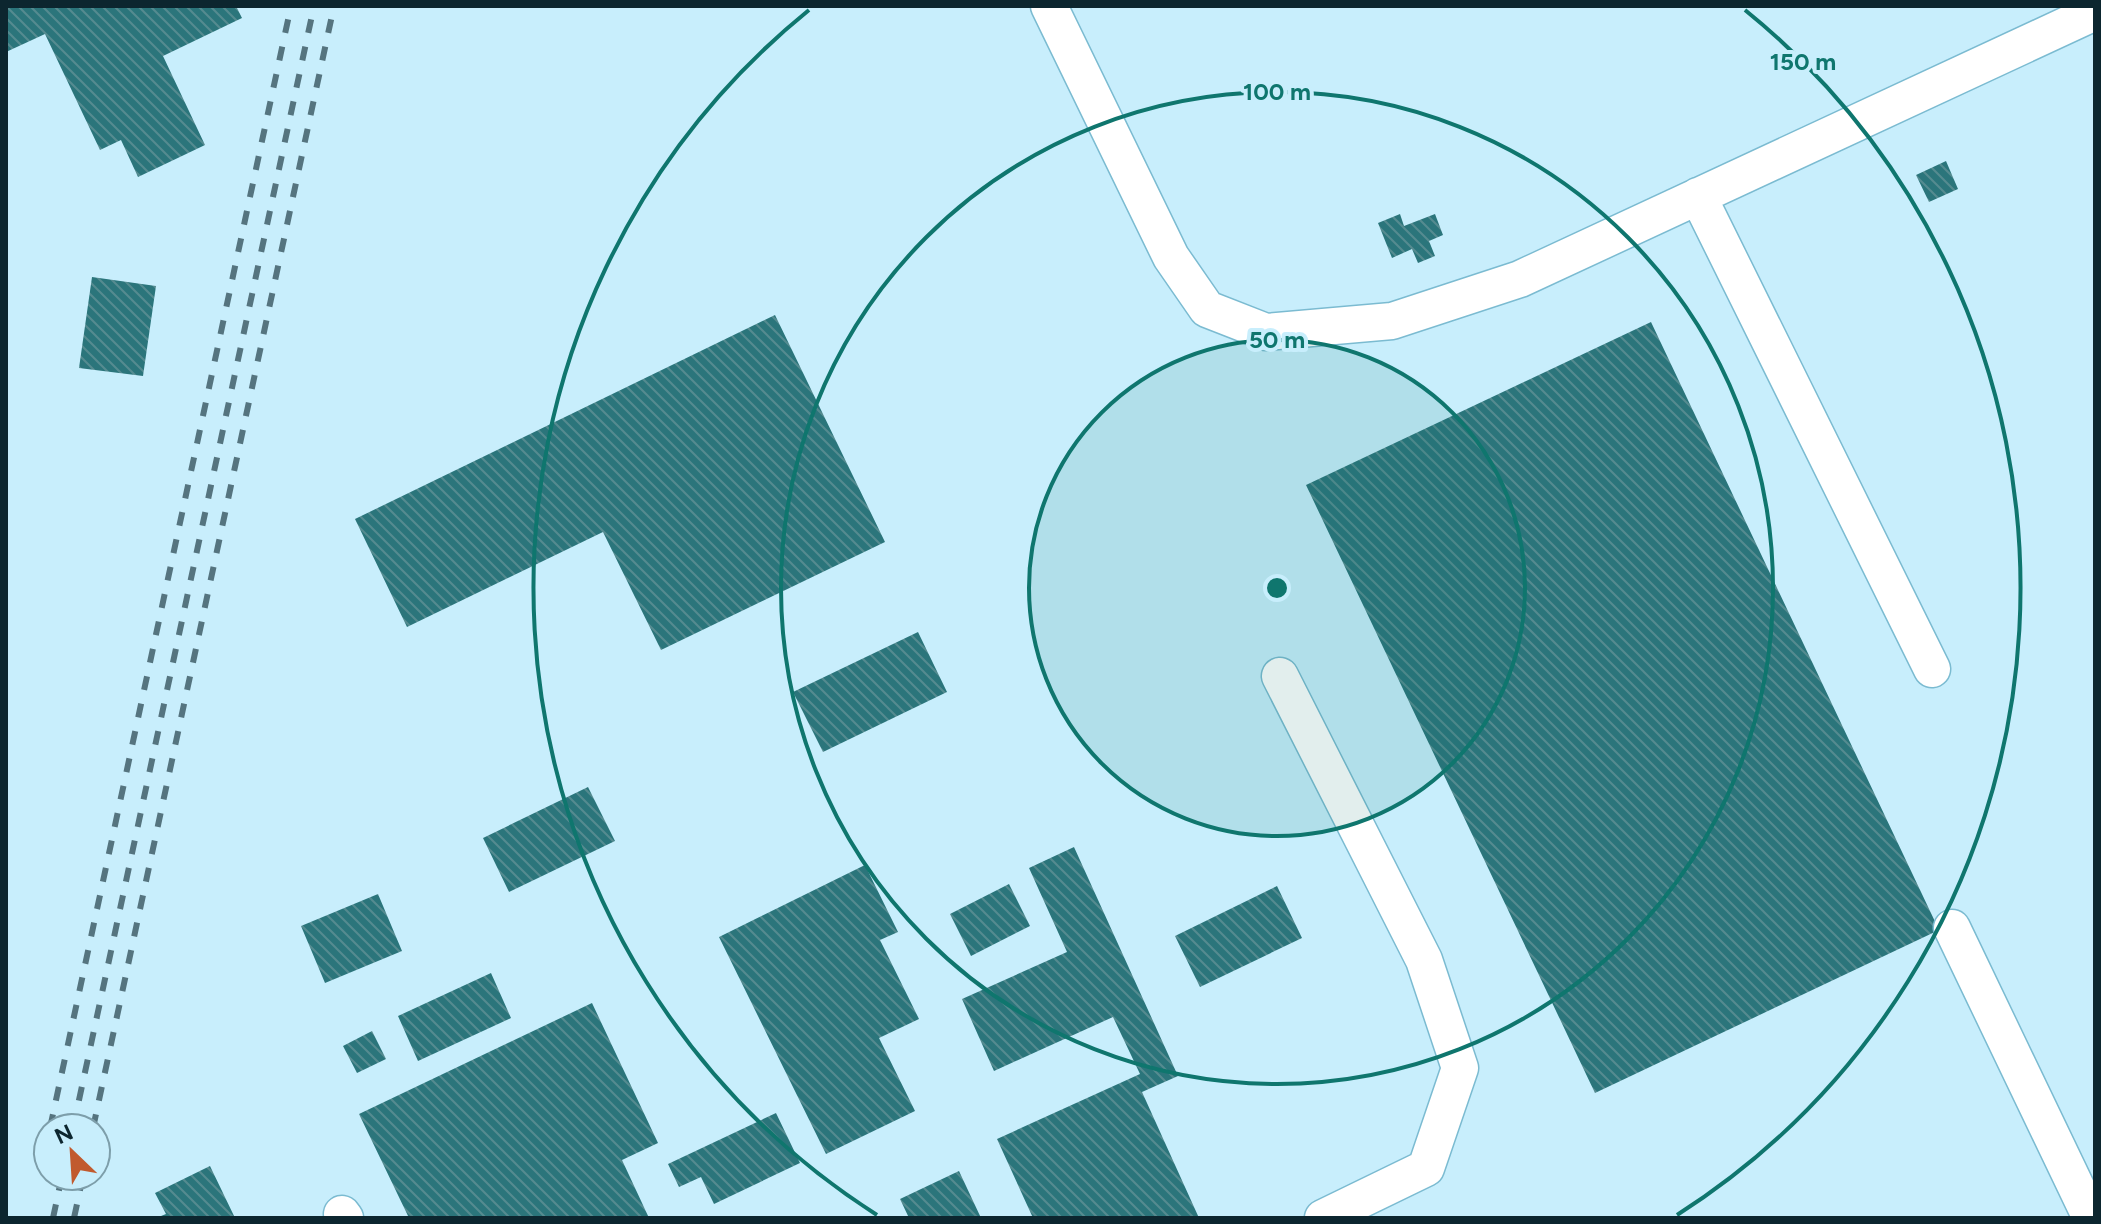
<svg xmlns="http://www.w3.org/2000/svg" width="2101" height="1224" viewBox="0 0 2101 1224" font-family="Figtree,sans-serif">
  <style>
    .building { fill: url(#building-back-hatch) }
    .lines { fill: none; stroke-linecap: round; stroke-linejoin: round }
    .minor-casing { stroke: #7bbbd1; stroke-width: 39 }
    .minor { stroke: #fff; stroke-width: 36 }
    .rail { stroke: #55747f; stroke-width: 6; stroke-dasharray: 14 14; stroke-linecap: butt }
    .ring { fill: none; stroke: #0f766e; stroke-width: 4 }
    .centre { fill: #0f766e; stroke: #c8eefc; stroke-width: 4 }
    .ring-label { font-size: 24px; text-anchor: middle; font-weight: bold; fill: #0f766e; stroke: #c8eefc; stroke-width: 8; stroke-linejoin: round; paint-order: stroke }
  </style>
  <defs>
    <pattern id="building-back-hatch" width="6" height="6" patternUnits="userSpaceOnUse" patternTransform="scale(2)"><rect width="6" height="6" fill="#2b757b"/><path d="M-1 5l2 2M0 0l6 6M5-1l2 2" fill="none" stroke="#558b90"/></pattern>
  </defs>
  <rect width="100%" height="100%" fill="#c8eefc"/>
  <path class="building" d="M6 6H236L242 18 163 56 205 145 138 177 121 140 100 150 45 34 6 52Z
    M1946 161 1958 189 1929 202 1916 175Z
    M1400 214 1404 226 1435 214 1443 235 1429 241 1435 256 1418 263 1412 249 1392 258 1378 223Z
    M92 277 156 286 143 376 79 368Z
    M775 315 885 542 661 650 603 532 407 627 355 519Z
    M1651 322 1939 930 1595 1093 1306 485Z
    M918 632 947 692 823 752 793 692Z
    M588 787 615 841 509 892 483 838Z
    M1074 847 1178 1076 1142 1092 1199 1218H1033L997 1139 1140 1074 1113 1017 994 1071 962 999 1067 952 1029 868Z
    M865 865 898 932 880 940 919 1019 879 1038 915 1111 826 1154 719 937Z
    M1009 884 1030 926 971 956 950 914Z
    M1277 886 1302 938 1200 987 1175 936Z
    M378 894 402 951 325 983 301 926Z
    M491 973 511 1018 418 1061 398 1016Z
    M592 1003 658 1143 622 1160 649 1218H409L359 1114Z
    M372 1031 386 1059 357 1073 343 1046Z
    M776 1113 800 1163 714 1204 701 1177 679 1187 668 1164Z
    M210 1166 235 1218H156L166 1214 155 1193Z
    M959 1171 981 1218H909L900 1199Z"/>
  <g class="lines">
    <g class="minor-casing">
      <path id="minor" d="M1049 6 1171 257 1207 309 1266 332 1392 321 1520 279 2095 12
        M1698 196 1932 669
        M1280 676 1424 960 1460 1068 1426 1168 1323 1218
        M1952 928 2091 1218
        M342 1214 345 1218"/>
    </g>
    <use href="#minor" class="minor"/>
    <path class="rail" d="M50 1128 291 6
      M73 1128 314 6
      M93 1128 334 6
      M43 1157 48 1136
      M53 1218 62 1176
      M74 1218 83 1176"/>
  </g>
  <circle cx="1277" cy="588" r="248" fill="#0f766e" fill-opacity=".12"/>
  <g class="ring">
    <circle cx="1277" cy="588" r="248"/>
    <circle cx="1277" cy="588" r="496"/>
    <path d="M877 1215A744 744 0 0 1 809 10M1745 10A744 744 0 0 1 1677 1215"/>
  </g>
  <circle cx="1277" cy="588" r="12" class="centre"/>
  <g class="ring-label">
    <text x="1803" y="70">150 m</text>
    <text x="1277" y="100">100 m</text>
    <text x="1277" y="348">50 m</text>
  </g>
  <rect width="2101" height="1224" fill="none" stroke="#0c262f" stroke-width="16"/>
  <g transform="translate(72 1152) rotate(335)"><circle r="38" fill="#c8eefc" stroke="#7d9eaa" stroke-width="2"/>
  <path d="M0-6L14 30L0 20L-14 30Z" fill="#c15a2e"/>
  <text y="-12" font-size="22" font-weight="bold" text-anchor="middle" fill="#0c262f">N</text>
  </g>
</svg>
